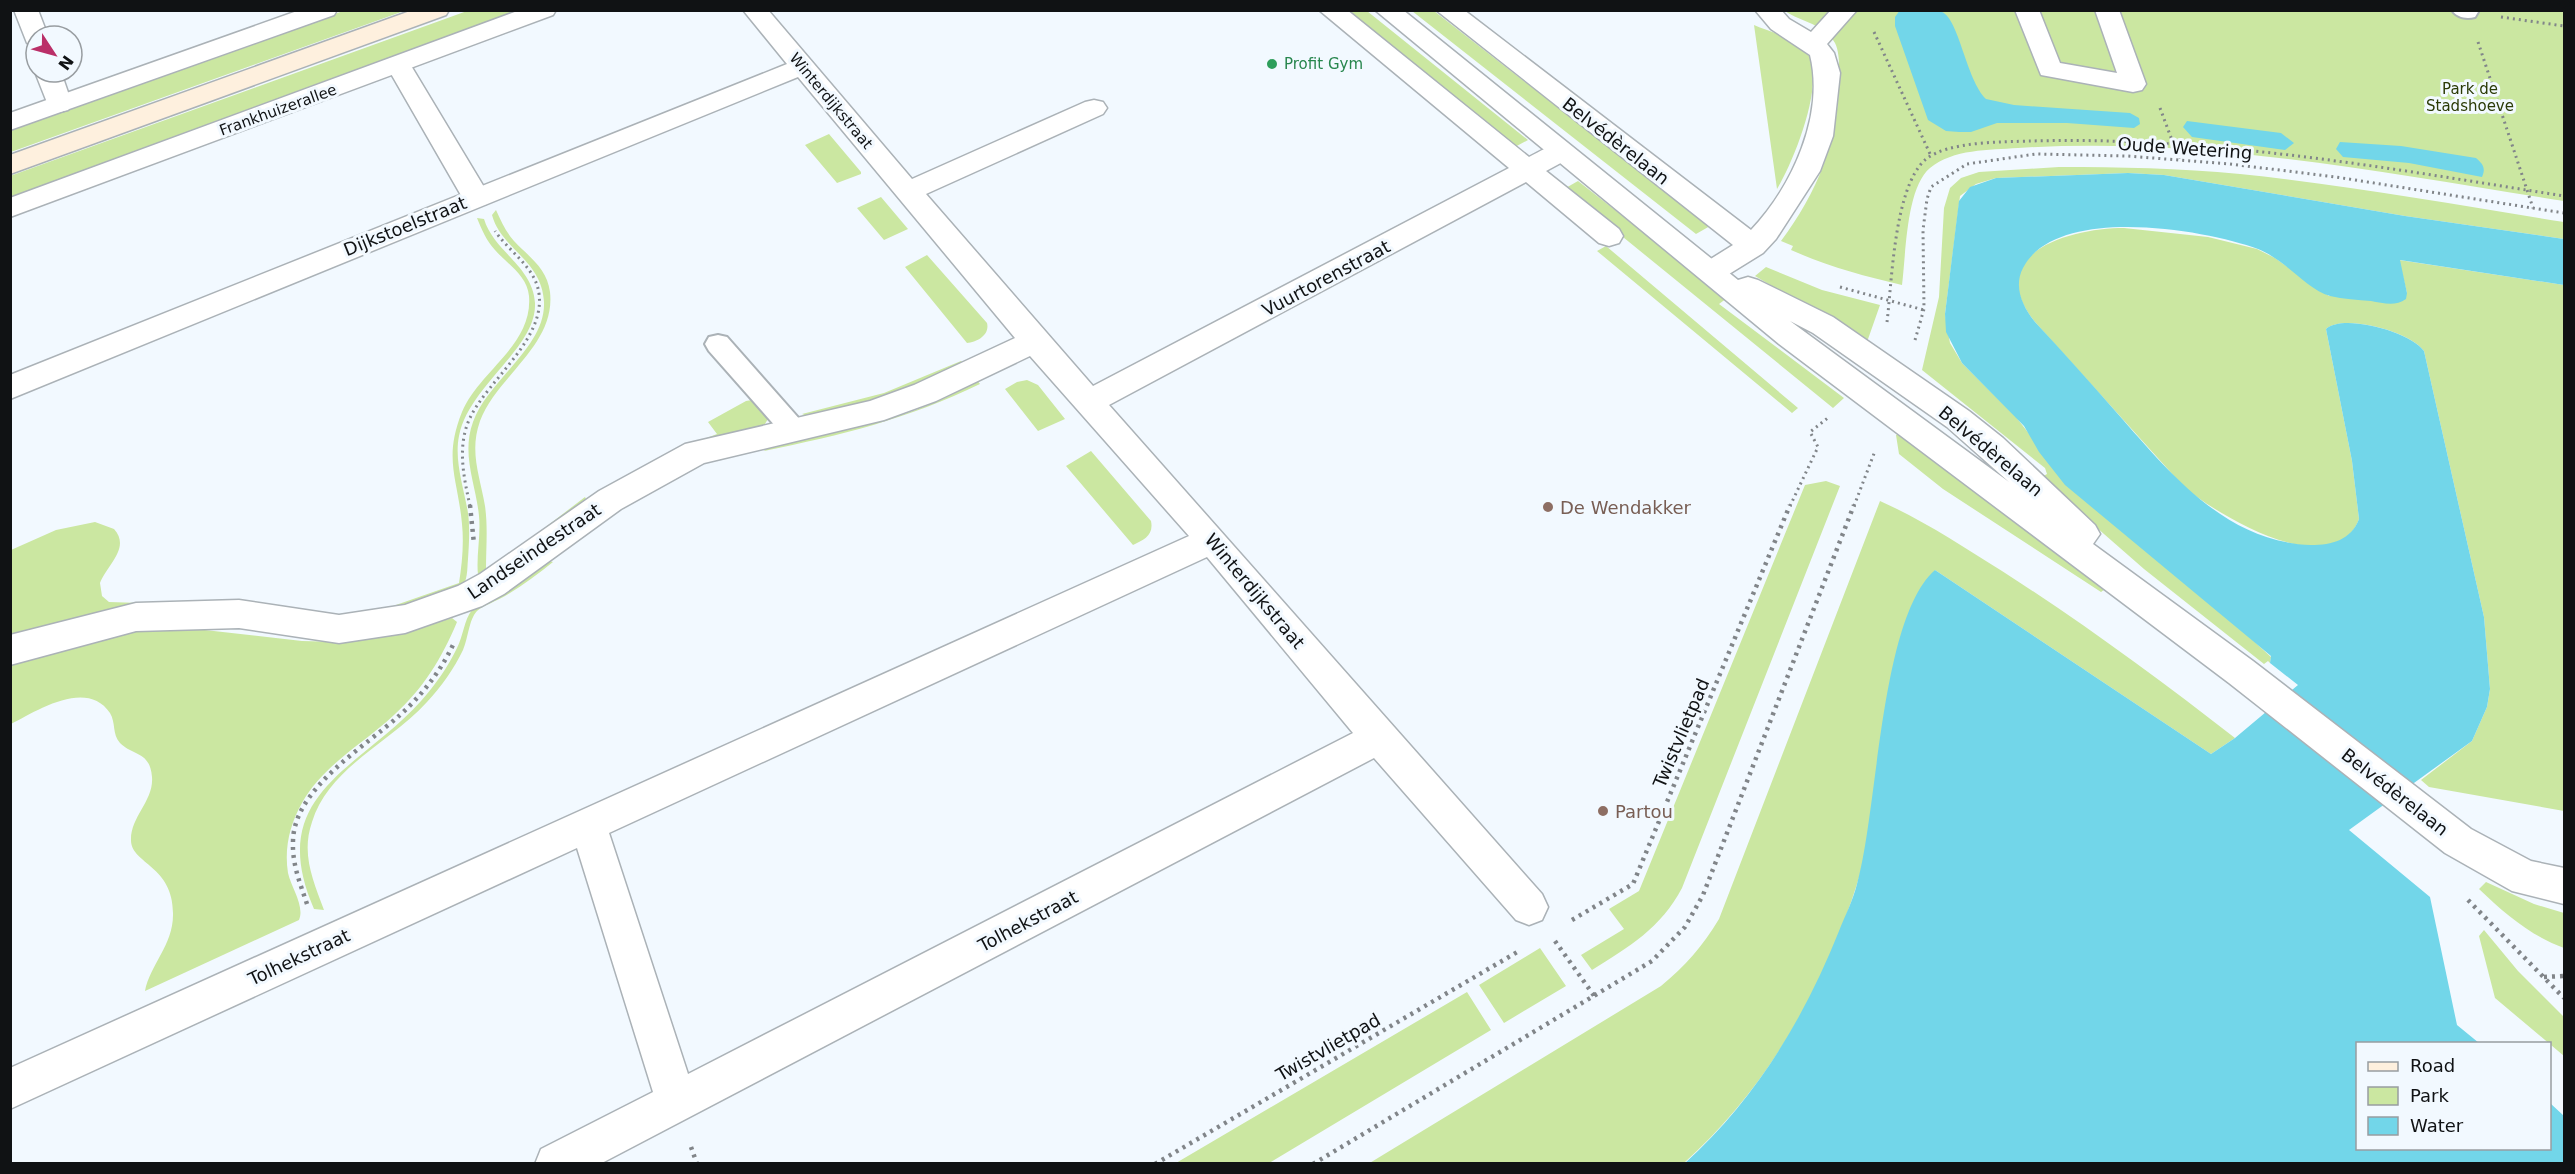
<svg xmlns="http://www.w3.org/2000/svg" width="2575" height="1174" viewBox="0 0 2575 1174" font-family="'DejaVu Sans',sans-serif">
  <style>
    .green { fill: #cbe7a1 }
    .water { fill: #72d6e9 }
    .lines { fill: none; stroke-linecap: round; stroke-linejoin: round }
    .service-casing { stroke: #abb2b7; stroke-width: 4 }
    .pedestrian-casing { stroke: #abb2b7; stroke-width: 3 }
    .minor-casing { stroke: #abb2b7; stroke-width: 3 }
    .tertiary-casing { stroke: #abb2b7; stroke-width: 3 }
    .secondary-casing { stroke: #abb2b7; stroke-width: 3 }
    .path-far1 { stroke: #818589; stroke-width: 3; stroke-dasharray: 2 4; stroke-linecap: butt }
    .path { stroke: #818589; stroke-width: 4.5; stroke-dasharray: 3 5; stroke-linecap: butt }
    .service { fill: #fff; fill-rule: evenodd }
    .pedestrian { fill: #fff; fill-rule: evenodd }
    .minor { fill: #fff; fill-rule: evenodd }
    .tertiary { fill: #fff; fill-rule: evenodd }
    .secondary { fill: #fef0de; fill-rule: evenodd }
    .leisure-dot { fill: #2e9e5b; stroke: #f2f9ff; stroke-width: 2 }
    .education-dot { fill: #8d6e63; stroke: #f2f9ff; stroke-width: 2 }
    .labels { text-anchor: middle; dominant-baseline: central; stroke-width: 6; stroke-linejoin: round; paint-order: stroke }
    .far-leisure-label { font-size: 15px; fill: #27864d; stroke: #f2f9ff; text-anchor: start }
    .far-park-label { font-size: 15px; fill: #2b3b07; stroke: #f2f9ff }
    .far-street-label { font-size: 15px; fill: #101214; stroke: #f2f9ff }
    .street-label { font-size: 18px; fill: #101214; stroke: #f2f9ff }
    .education-label { font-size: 18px; fill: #785e54; stroke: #f2f9ff; text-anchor: start }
  </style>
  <rect width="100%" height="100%" fill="#f2f9ff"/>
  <path class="green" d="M343 11H404L11 152V128Z
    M467 11H528L11 202 10 176Z
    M1344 11H1367L1528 140 1513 148Z
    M1412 11H1434L1710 226 1696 234Z
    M1785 11H2564V201C2384 173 2201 136 2018 148 1989 150 1953 149 1930 168 1906 188 1906 254 1902 285 1863 276 1827 266 1791 250L1793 246 1781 241C1817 193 1839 140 1839 79 1839 68 1840 53 1835 43 1825 24 1801 22 1785 11Z
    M1754 25C1770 32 1796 38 1807 53 1827 80 1793 163 1777 189Z
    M829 134 861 172V174L837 183 805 145Z
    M2059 167C2119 167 2180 168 2240 174 2349 185 2457 205 2564 222V239L2405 216 2164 175 2128 173 1996 178 1976 184 1960 196 1945 314 1950 343 1962 363 2016 417 2030 435 2271 657 2270 663 2268 661 2264 664 2144 569 2040 478 2047 474 2045 468 1922 370 1939 297 1944 208 1950 188 1961 178 1979 172Z
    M1578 181 1727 298 1719 304 1844 398 1833 408 1564 189Z
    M881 197 908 229 884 240 857 208Z
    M496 210C501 221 506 232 514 241 529 257 547 268 550 292 556 345 497 376 480 421 469 452 480 476 485 506 488 527 486 548 486 570L513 552 585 497 587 501 515 558 478 575C476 556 481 535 479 516 476 484 461 455 473 422 488 380 546 347 544 302 542 260 501 249 492 215Z
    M477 218 484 219C494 252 533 266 535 303 537 348 469 385 459 436 454 461 464 488 468 513 470 528 469 544 468 559 467 570 468 580 461 589L393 609V606L459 583C462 564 464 544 462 524 458 479 443 459 462 412 479 371 533 345 529 296 527 275 507 264 495 250 486 240 482 230 477 218Z
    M2124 228 2208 237 2257 249 2275 258 2329 296 2407 293 2399 260 2564 285V811L2429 787 2421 780 2472 741 2487 707 2490 689 2484 617 2424 351C2411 332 2344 313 2326 329L2352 461 2359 519C2334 586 2216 514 2184 487L2035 322C1980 253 2071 228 2124 228Z
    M1606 246 1798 408 1792 413 1597 251Z
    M927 255 987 323C990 335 977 342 967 343L905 267Z
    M1766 267 1822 290 1880 305 1867 342 1755 276Z
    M961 361 965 365 885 399 809 417 802 414 884 393Z
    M977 380 980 384C908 419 842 435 764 451L768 447C838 431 916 420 977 380Z
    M1027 380 1038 385 1065 419 1038 431 1005 389 1017 382Z
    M752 400 768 419 763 427 665 454 717 434 708 422 746 401Z
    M1901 432 2108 587 2101 592 1943 489 1899 454 1896 435Z
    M1091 451 1151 521C1154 535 1144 540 1133 545L1066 466Z
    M1826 481 1840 486 1682 888C1661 928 1629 947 1592 970L1581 955 1624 929 1609 909 1639 891 1805 485Z
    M1880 501C1923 520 1962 546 2002 571 2083 623 2159 679 2235 738L2211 754 1935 570C1919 634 1904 697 1888 760 1878 801 1870 844 1857 884 1824 988 1766 1090 1684 1163L1368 1164 1661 986C1685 966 1703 946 1719 919Z
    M95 522 114 529C131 548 107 565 100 583L102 596 109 602 141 603 11 638V550L56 530Z
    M549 561 553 562C538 574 522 586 505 596 497 601 484 605 477 611 469 619 468 639 463 650 454 669 441 687 427 702 390 743 329 767 312 822 301 854 313 880 324 910L314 909C264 794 359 770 421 701 435 685 448 667 457 648 463 637 464 620 472 610 480 599 534 570 549 561Z
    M452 618 457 622C442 658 423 689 394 715 363 744 323 765 302 803 290 824 284 848 288 873 291 887 305 906 299 920L145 991C150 965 173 945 173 915 174 866 132 864 131 841 130 817 154 801 152 777 150 751 133 756 120 743 112 734 116 723 110 713 87 678 36 711 11 724V662L130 632 196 629 302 641 339 642 403 633Z
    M2486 882 2534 904 2564 913V948C2531 936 2505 914 2479 889Z
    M2484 930 2518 971 2564 1017V1056L2495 998 2479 936Z
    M1540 948 1566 986 1504 1023 1479 985Z
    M1467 992 1491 1030 1269 1163H1176Z"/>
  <path class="water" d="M1900 10C1912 10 1931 7 1942 12 1959 19 1966 79 1986 99L2014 105 2130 113 2139 118 2140 124 2134 128 2067 123H1997L1971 132H1959L1946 131 1928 120 1895 26V17Z
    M2187 121 2281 133 2294 143 2285 150 2192 137 2183 127Z
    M2340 142 2401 146 2476 158C2483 164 2486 168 2482 177L2409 163 2343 157 2336 149Z
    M2128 173 2164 175 2405 216 2564 239V285L2400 260 2407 293 2406 299C2395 307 2383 303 2371 301 2358 300 2343 299 2330 296 2306 289 2286 260 2258 249 2204 229 2056 204 2023 268 2013 287 2023 307 2035 322 2063 352 2090 382 2117 413 2169 472 2225 542 2311 545 2332 545 2351 540 2359 519L2352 461 2326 329C2343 313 2411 332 2424 351L2484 617 2490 689 2487 707 2472 741 2349 830 2430 897 2457 1025 2479 1043 2358 1044V1148H2550V1103L2564 1116V1163L1684 1164C1755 1100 1804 1019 1839 931 1845 916 1853 900 1857 884 1878 810 1880 618 1935 570L2211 754 2235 738 2298 685 2270 663 2271 656 2065 485 2039 452 2024 426 1962 363 1946 332 1945 314 1959 201 1970 187 1996 178Z"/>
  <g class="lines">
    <g class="service-casing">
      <path id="service" d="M2452 10H2477L2478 12 2475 17C2467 19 2457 18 2452 10Z
        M718 335 727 337 802 422 806 429 802 436 793 439 784 436 709 351 705 344 709 337Z"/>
    </g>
    <g class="pedestrian-casing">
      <path id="pedestrian" d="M14 10H38L48 36H36V46L27 43Z
        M398 57 407 59 490 197 486 204 476 206 466 204 462 197 386 65 389 59Z
        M35 72H61L72 104 68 110 59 112 50 110Z"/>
    </g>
    <g class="minor-casing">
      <path id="minor" d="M300 10H337L334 15 10 130V113Z
        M520 10H556L553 15 10 217V198Z
        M743 10H768L912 179 1085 102 1094 100 1103 102 1107 108 1103 114 926 194 1093 386 1509 168 1319 10H1347L1529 157C1543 150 1555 141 1570 146L1574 152 1570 158 1546 171 1619 229 1623 236 1619 243 1609 246 1599 243 1526 182 1109 405 1542 894 1548 907 1542 920 1529 925 1516 920 1374 758 600 1164H535L541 1149 653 1092 577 848 10 1109V1068L1189 536 1030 356 936 401 884 420 704 463 621 509 504 594 482 606 405 633 339 643 239 628 136 631 10 665V635L136 603 239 600 339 615 405 605 458 586 480 574 599 491 685 444 870 401 914 385 1015 338 798 77 10 399V375L787 64ZM1207 557 1353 733 688 1074 609 833Z
        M1436 10H1464L1751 230C1792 187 1825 115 1810 55L1771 29 1755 10H1781L1789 19 1811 32 1831 10H1857L1827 44 1834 53 1840 73 1833 136 1820 171 1776 239 1763 253 1721 279 1711 282 1701 279 1697 272 1701 265 1733 245Z
        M2015 10H2039L2060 63 2117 73 2095 10H2119L2146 84 2142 90 2133 92 2041 75Z"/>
    </g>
    <g class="tertiary-casing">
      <path id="tertiary" d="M1375 10H1403L1738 280 1748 277 1758 280 1833 317 1969 411 2003 438 2095 525 2100 534 2093 544 2253 661 2471 829 2531 861 2564 868V904L2512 891 2445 853 2229 683 1779 344ZM1790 321 1813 333 1947 427 2009 482Z"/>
    </g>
    <g class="secondary-casing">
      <path id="secondary" d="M413 10H449L446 15 10 174V155Z"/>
    </g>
    <path class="path-far1" d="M2501 17 2564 26
      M1874 32 1931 156
      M2478 42 2533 208
      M2160 108 2179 159
      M1840 287 1924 310
      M1887 322C1892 282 1894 188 1925 160 1947 141 2003 142 2031 141 2211 136 2387 168 2564 196
      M1915 340 1924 309 1923 230 1927 199 1931 187 1967 164 2036 154 2127 156 2230 164 2336 177 2564 213
      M470 506C464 478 457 448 469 420 487 379 553 335 537 285 530 264 507 249 495 231
      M1790 506 1818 447 1810 432 1829 417
      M1854 506 1875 451"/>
    <path class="path" d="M470 505 474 544
      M2468 900 2564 998
      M307 904C300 883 292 864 293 841 294 788 365 747 400 715 422 695 440 672 453 645
      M1572 920 1633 884 1790 505
      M1555 941 1595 997
      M2544 977 2564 976
      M691 1147 697 1164
      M1155 1164 1519 951
      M1313 1164 1652 961 1685 927 1703 895 1854 505"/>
    <use href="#service" class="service"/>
    <use href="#pedestrian" class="pedestrian"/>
    <use href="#minor" class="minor"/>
    <use href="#tertiary" class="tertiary"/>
    <use href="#secondary" class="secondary"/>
  </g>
  <circle class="leisure-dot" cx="1272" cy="64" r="6"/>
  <g class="education-dot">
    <circle cx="1548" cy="507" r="6"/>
    <circle cx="1603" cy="811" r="6"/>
  </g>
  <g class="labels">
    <g class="far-leisure-label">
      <text x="1284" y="64">Profit Gym</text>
    </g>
    <g class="far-park-label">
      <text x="2470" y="89">Park de<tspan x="2470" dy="17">Stadshoeve</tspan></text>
    </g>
    <g class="far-street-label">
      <text transform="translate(831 101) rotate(50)">Winterdijkstraat</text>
      <text transform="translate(278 110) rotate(-20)">Frankhuizerallee</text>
    </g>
    <g class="street-label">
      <text transform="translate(1616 141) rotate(38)">Belvédèrelaan</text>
      <text transform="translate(2185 148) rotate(4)">Oude Wetering</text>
      <text transform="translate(405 226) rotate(-22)">Dijkstoelstraat</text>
      <text transform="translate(1326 278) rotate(-28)">Vuurtorenstraat</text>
      <text transform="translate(1991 451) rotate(40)">Belvédèrelaan</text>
      <text transform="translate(534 551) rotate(-34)">Landseindestraat</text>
      <text transform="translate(1255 591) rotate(50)">Winterdijkstraat</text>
      <text transform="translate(1681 733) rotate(-67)">Twistvlietpad</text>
      <text transform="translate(2395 792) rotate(38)">Belvédèrelaan</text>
      <text transform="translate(1028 921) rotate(-28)">Tolhekstraat</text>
      <text transform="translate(299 957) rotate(-25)">Tolhekstraat</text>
      <text transform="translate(1328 1047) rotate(-30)">Twistvlietpad</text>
    </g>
    <g class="education-label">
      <text x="1560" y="507">De Wendakker</text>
      <text x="1615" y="811">Partou</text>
    </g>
  </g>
  <rect width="2575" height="1174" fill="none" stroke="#101214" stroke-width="24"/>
  <rect x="2356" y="1042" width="195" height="108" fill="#f2f9ff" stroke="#989da1" stroke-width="1.5"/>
  <rect x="2368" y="1062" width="30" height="9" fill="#fef0de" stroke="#989da1" stroke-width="1.5"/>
  <text x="2410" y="1072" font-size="18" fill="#101214">Road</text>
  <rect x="2368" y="1087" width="30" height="18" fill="#cbe7a1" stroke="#989da1" stroke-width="1.5"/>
  <text x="2410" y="1102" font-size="18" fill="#101214">Park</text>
  <rect x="2368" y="1117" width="30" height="18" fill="#72d6e9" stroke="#989da1" stroke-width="1.5"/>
  <text x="2410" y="1132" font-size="18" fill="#101214">Water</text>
  <g transform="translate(54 54) rotate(126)"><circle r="28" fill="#f2f9ff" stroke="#989da1" stroke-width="1.5"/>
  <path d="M0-4.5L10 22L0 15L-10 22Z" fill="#ba2f68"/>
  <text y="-9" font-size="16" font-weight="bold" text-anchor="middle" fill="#101214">N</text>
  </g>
</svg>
